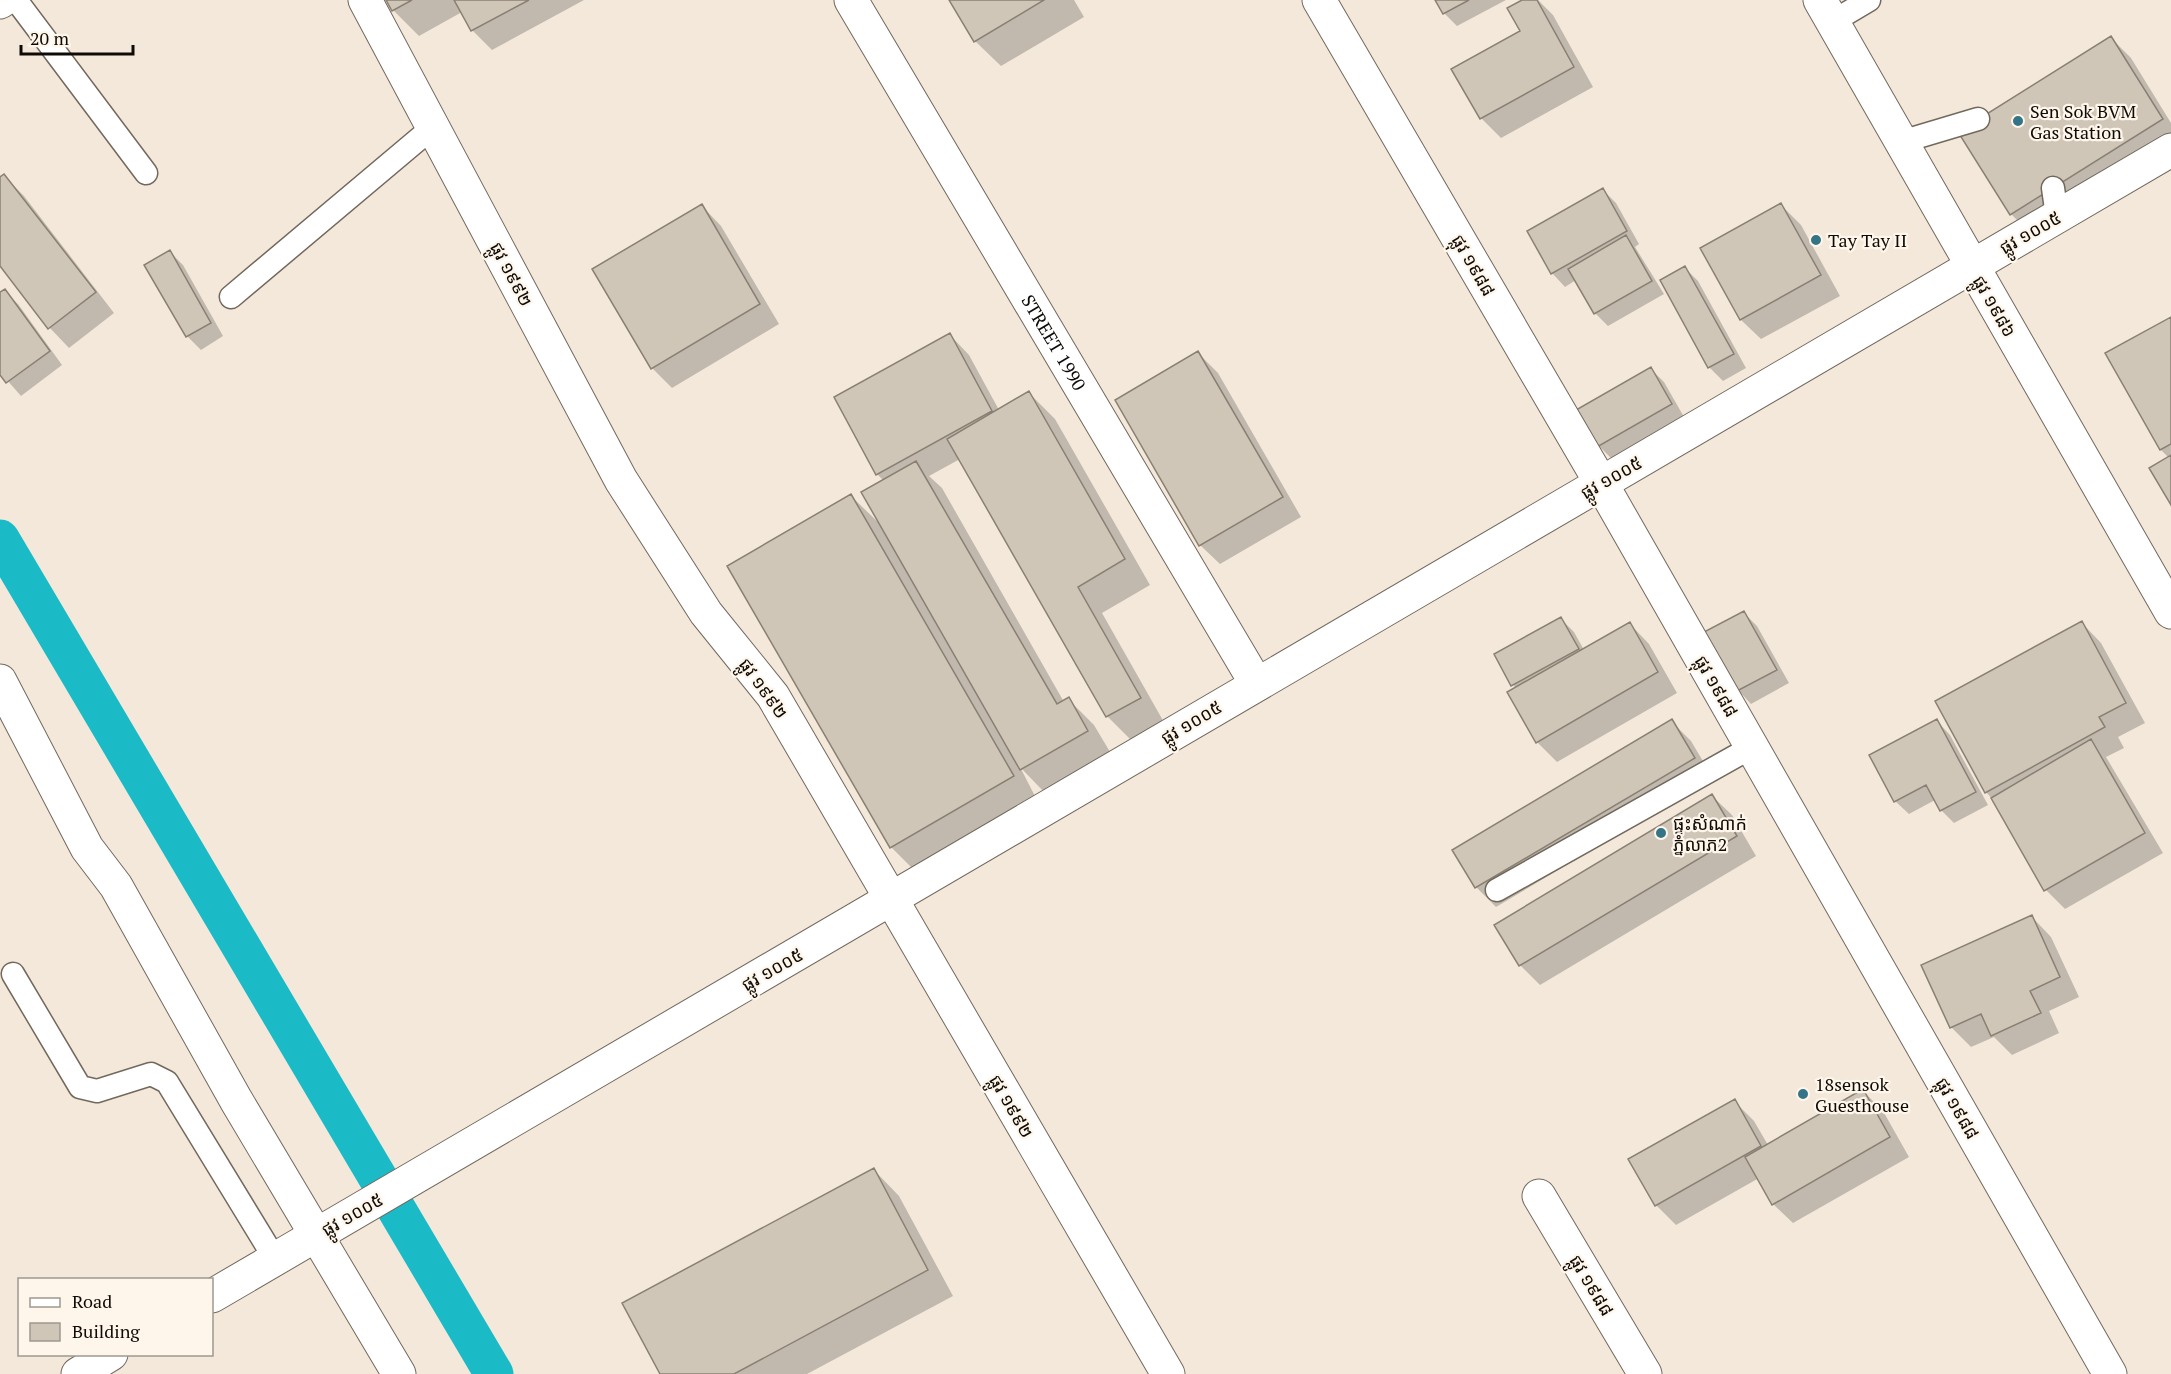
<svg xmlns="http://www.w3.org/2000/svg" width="2171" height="1374" viewBox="0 0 2171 1374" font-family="'PT Serif','Noto Sans Khmer',serif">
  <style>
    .shadow { fill: #0003 }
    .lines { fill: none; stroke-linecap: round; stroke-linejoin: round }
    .canal { stroke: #1abbc7; stroke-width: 39 }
    .building { fill: #d0c6b8; stroke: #898073; stroke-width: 1.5 }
    .lane-casing { stroke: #72695d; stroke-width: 25 }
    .street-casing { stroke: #72695d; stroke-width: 35 }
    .secondary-casing { stroke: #72695d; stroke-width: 35 }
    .lane { stroke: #fff; stroke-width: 22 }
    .street { stroke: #fff; stroke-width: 33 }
    .secondary { stroke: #fff; stroke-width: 33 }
    .poi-dot { fill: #337587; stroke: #fff6eb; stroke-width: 2 }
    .labels { text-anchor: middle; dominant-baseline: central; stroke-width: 4.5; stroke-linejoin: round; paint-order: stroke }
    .poi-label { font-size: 18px; fill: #0e0b07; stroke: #fff6eb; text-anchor: start }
    .street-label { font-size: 18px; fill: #0e0b07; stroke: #fff6eb }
  </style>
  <rect width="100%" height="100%" fill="#f3e8da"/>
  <path class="shadow" d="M388 0H584L492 50 472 30 462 12 419 36 393 10Z
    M951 0H1074L1084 17 1001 66 975 41Z
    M1437 0H1506L1457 26 1444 13Z
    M1525 0H1538L1553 15 1593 87 1501 138 1481 118 1522 32Z
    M2111 38 2131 58 2171 123V146L2031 234 2011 214Z
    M4 176 24 196 114 313 69 348 50 328 0 264V179Z
    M1603 190 1616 203 1639 244 1635 247 1664 294 1608 326 1595 313 1576 280 1565 287 1552 273Z
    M1781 205 1801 225 1840 296 1761 339 1741 320 1702 249Z
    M702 206 721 226 779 324 672 388 652 368Z
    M170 252 183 265 223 336 201 350 187 336 146 266Z
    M1685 268 1698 281 1746 368 1723 381 1710 368 1662 280Z
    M4 291 18 304 62 365 21 396 0 372V294Z
    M2171 319V502L2169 458 2161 450 2107 354Z
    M950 335 969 355 999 410 1029 393 1055 419 1150 585 1102 613 1165 724 1133 742 1107 716 960 459 929 476 942 488 1064 702 1068 699 1094 725 1113 757 1047 795 1020 767 1038 802 916 872 891 847 851 496 880 524 884 481 877 474Z
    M1198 353 1218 373 1301 517 1220 564 1200 545Z
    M1651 369 1664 382 1684 417 1612 459 1599 446Z
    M1744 613 1757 626 1789 683 1751 704 1738 690Z
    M1560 618 1574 632 1584 650 1630 624 1649 644 1677 693 1557 762 1537 742 1516 689 1496 655Z
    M2082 623 2101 643 2145 723 2118 737 2124 748 2106 757 2163 853 2065 909 2046 890 1993 800 1986 792Z
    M1671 721 1691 741 1713 778 1496 907 1476 887Z
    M1937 721 1950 735 1988 805 1954 823 1941 810 1935 800 1909 814 1895 801Z
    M1712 796 1732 815 1756 856 1540 985 1520 965Z
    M2032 917 2051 937 2079 997 2049 1011 2059 1033 2012 1055 1994 1037 1971 1047 1951 1027Z
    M1863 1091 1883 1111 1909 1157 1793 1223 1773 1204 1759 1178 1676 1225 1656 1205 1734 1101 1754 1121 1768 1145Z
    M874 1170 899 1196 953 1296 807 1374H662Z"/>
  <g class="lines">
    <path class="canal" d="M0 539 494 1374"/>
  </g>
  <path class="building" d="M386 0H412L392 11Z
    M454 0H529L471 31Z
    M949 0H1044L974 42Z
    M1435 0H1469L1443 14Z
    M1522 0H1537L1574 67 1480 119 1451 69 1520 31 1507 8Z
    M2111 36 2163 119 2010 215 1958 132Z
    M4 174 96 292 48 329 0 266V177Z
    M1603 188 1627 231 1551 274 1527 231Z
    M1781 203 1821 275 1740 320 1700 248Z
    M702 204 760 304 651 369 592 269Z
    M1626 235 1652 281 1594 314 1568 269Z
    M170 250 211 323 186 337 144 265Z
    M1685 266 1734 354 1708 368 1660 280Z
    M5 289 50 351 6 383 0 375V292Z
    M2171 317V444L2160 450 2105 353Z
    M950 333 992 411 876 475 834 397Z
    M1198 351 1283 497 1199 546 1115 400Z
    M1651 367 1672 404 1597 447 1576 410Z
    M1029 391 1125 559 1078 587 1141 698 1106 717 947 439Z
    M2171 455V505L2149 468Z
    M916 461 1057 704 1069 697 1088 731 1020 770 861 492Z
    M851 494 1014 776 890 848 727 566Z
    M1744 611 1777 670 1737 691 1704 632Z
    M1561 617 1579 649 1511 686 1494 654Z
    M2082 621 2126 703 2099 717 2105 727 1985 793 1935 701Z
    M1630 622 1658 672 1536 743 1507 692Z
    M1672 719 1695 758 1475 888 1452 850Z
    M1937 719 1976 792 1940 811 1926 785 1894 802 1869 755Z
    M2091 739 2145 833 2044 891 1991 798Z
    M1712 794 1737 836 1519 966 1494 925Z
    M2032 915 2060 977 2030 991 2041 1013 1991 1036 1981 1014 1950 1028 1921 965Z
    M1863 1089 1890 1137 1772 1205 1745 1157Z
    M1735 1099 1761 1146 1655 1206 1628 1159Z
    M874 1168 928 1270 734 1374H660L622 1303Z"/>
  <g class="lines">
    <g class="lane-casing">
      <path id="lane" d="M16 0 146 173
        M1832 22 1869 0
        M1901 142 1978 119
        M2053 188 2057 216
        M231 297 433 127
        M1497 890 1752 747
        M13 974 80 1087 97 1091 151 1074 167 1082 275 1259"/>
    </g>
    <g class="street-casing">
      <g id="street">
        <path d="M365 0 621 480 706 613 773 696 1168 1374"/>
        <path id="s1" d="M851 0 1256 683"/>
        <path d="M1319 0 1601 483 2110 1374"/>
        <path d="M0 2 3 0"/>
        <path d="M0 681 87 848 116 886 236 1100 399 1374"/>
        <path d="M1539 1196 1645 1374"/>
        <path d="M212 1296 2171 150"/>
        <path d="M78 1374 111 1354"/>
      </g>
    </g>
    <g class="secondary-casing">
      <path id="secondary" d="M1820 0 2171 612"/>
    </g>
    <use href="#lane" class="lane"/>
    <use href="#street" class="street"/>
    <use href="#secondary" class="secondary"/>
  </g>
  <g class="poi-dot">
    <circle cx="2018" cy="121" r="6"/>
    <circle cx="1816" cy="240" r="6"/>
    <circle cx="1661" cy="833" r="6"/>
    <circle cx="1803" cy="1094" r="6"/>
  </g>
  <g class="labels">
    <g class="poi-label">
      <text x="2030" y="111">Sen Sok BVM<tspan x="2030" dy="21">Gas Station</tspan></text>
      <text x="1828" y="240">Tay Tay II</text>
      <text x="1673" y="823">ផ្ទះសំណាក់<tspan x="1673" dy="21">ភ្នំលាភ2</tspan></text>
      <text x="1815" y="1084">18sensok<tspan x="1815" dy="21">Guesthouse</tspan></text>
    </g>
    <g class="street-label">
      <text transform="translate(2030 232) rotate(-30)">ផ្លូវ ១០០៥</text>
      <text transform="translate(1474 265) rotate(60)">ផ្លុវ ១៩៨៨</text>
      <text transform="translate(512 274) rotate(62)">ផ្លូវ ១៩៩២</text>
      <text transform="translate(1995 306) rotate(60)">ផ្លូវ ១៩៨៦</text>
      <text stroke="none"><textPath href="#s1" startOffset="398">STREET 1990</textPath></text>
      <text transform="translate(1611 477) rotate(-30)">ផ្លូវ ១០០៥</text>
      <text transform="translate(1717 686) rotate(60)">ផ្លុវ ១៩៨៨</text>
      <text transform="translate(764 688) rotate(54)">ផ្លូវ ១៩៩២</text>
      <text transform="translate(1191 722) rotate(-31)">ផ្លូវ ១០០៥</text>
      <text transform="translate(772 969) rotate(-30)">ផ្លូវ ១០០៥</text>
      <text transform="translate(1012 1106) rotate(60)">ផ្លូវ ១៩៩២</text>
      <text transform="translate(1958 1108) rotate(60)">ផ្លុវ ១៩៨៨</text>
      <text transform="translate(352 1214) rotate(-30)">ផ្លូវ ១០០៥</text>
      <text transform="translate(1592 1285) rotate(59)">ផ្លូវ ១៩៨៨</text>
    </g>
  </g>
  <rect x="18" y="1278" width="195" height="78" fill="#fff6eb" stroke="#9f9890" stroke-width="1.5"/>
  <rect x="30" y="1298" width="30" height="9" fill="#ffffff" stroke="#9f9890" stroke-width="1.5"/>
  <text x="72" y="1308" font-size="18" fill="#0e0b07">Road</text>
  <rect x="30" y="1323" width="30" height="18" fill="#d0c6b8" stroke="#9f9890" stroke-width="1.5"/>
  <text x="72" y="1338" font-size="18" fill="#0e0b07">Building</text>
  <path d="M21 45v9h112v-9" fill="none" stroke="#0e0b07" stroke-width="3"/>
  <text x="30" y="45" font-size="18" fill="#0e0b07" stroke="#fff6eb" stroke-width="4.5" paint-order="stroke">20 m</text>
</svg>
